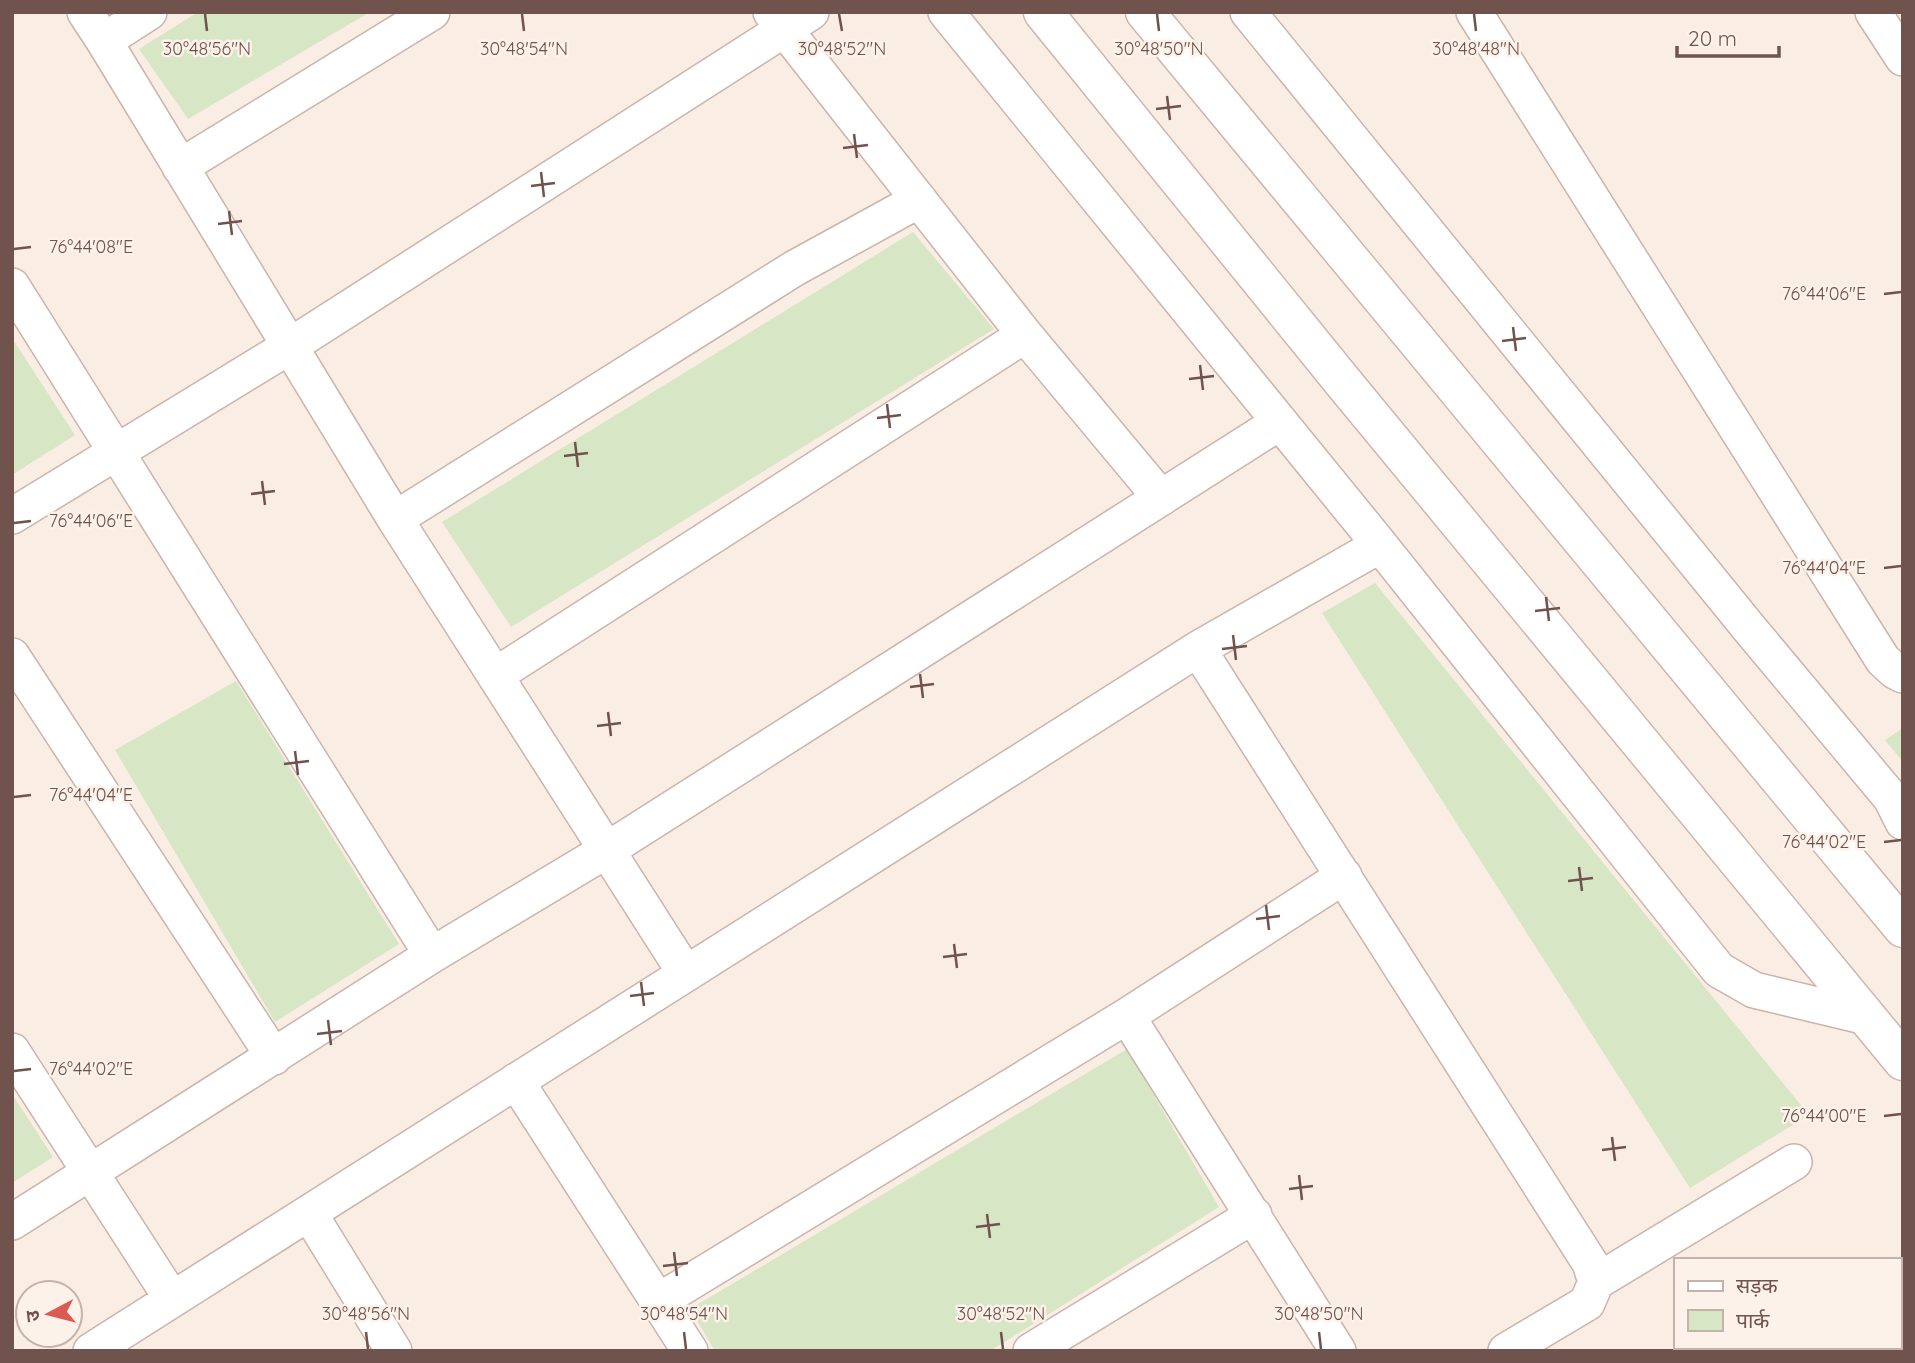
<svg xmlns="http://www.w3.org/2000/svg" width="1915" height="1363" viewBox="0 0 1915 1363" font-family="Quicksand,'Noto Sans Devanagari',sans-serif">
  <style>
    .green { fill: #d7e6c4 }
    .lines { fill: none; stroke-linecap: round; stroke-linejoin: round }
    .street-casing { stroke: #cab4ab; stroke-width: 38 }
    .secondary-casing { stroke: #cfb5ac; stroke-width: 41 }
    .street { stroke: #fff; stroke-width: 35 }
    .secondary { stroke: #fff; stroke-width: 38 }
    .ticks { fill: none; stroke: #70534c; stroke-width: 2.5 }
    .ticks-label { font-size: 18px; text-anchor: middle; fill: #70534c; stroke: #fdf2ea; stroke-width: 5; stroke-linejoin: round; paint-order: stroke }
  </style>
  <rect width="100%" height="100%" fill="#faeee4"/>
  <path class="green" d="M198 12H370L188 119 139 49Z
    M913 232 994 329 511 627 442 522Z
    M12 338 75 435 12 475Z
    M1375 583 1809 1115 1690 1188 1322 613Z
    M236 681 399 944 275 1022 115 750Z
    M1903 728V762L1885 740Z
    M1127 1049 1219 1207 990 1351H715L690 1309Z
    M12 1094 53 1157 12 1183Z"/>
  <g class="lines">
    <g class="street-casing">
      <path id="street" d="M85 12 104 41
        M149 12 104 41 395 519 686 974
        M771 12 1025 335 1161 498
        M946 12 1380 545 1719 970 1754 990 1867 1017
        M1248 12 1749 628 1891 798 1903 822
        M1474 12 1883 660 1895 671 1903 675
        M1873 12 1903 58
        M180 167 432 12
        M12 286 432 955
        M12 516 290 346 811 12
        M395 519 795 268 919 200
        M1198 649 1590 1263 1596 1282 1587 1303 1506 1351
        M12 656 274 1057
        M496 675 1025 335
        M1127 1016 1338 1351
        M12 1051 172 1299
        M516 1081 690 1351
        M309 1213 394 1351
        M12 1222 432 955 607 850 1280 422
        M1596 1282 1794 1162
        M659 1301 1127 1016 1344 876
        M1899 1303 1903 1301
        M91 1351 1198 649 1380 545
        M1031 1351 1254 1215
        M1825 1351 1830 1347
        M1889 1351 1895 1347"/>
    </g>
    <g class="secondary-casing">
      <path id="secondary" d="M1043 12 1343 382 1903 1061
        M1145 12 1903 928"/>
    </g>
    <use href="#street" class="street"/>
    <use href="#secondary" class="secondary"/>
  </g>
  <path class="ticks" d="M205 14 207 31M522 14 524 31M839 14 842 31M1157 14 1159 31M1474 14 1476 31M1167 96 1170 120M1156 109 1181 106M854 134 857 158M843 148 868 145M541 172 544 197M531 186 555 183M229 211 232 235M218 224 242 221M14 249 31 247M1884 294 1901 292M1513 327 1516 351M1502 341 1526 338M1200 365 1203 390M1189 379 1214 376M887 404 890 428M877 418 901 415M575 442 578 467M564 456 588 453M262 481 265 505M251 494 275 491M14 523 31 521M1884 568 1901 566M1546 597 1549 621M1535 611 1560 608M1233 635 1236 660M1222 649 1247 646M920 674 923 698M910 687 934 684M608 712 611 736M597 726 621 723M295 751 298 775M284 764 309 761M14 797 31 795M1884 842 1901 840M1579 867 1582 891M1568 881 1593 878M1266 905 1269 930M1256 919 1280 916M954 944 957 968M943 957 967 954M641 982 644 1006M630 996 654 993M328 1020 331 1045M317 1034 342 1031M14 1071 31 1069M1884 1116 1901 1114M1612 1137 1615 1161M1602 1150 1626 1147M1299 1175 1302 1200M1289 1189 1313 1186M987 1214 990 1238M976 1227 1000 1224M674 1252 677 1276M663 1266 688 1263M366 1332 368 1349M684 1332 686 1349M1001 1332 1003 1349M1319 1332 1321 1349"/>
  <g class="ticks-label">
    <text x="207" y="55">30°48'56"N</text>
    <text x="524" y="55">30°48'54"N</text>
    <text x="842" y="55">30°48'52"N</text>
    <text x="1159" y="55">30°48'50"N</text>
    <text x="1476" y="55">30°48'48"N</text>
    <text x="91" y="253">76°44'08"E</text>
    <text x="1824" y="300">76°44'06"E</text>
    <text x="91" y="527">76°44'06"E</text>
    <text x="1824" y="574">76°44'04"E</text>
    <text x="91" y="801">76°44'04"E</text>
    <text x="1824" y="848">76°44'02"E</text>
    <text x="91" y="1075">76°44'02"E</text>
    <text x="1824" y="1122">76°44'00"E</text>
    <text x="366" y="1320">30°48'56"N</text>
    <text x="684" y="1320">30°48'54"N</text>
    <text x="1001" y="1320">30°48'52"N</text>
    <text x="1319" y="1320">30°48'50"N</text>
  </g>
  <rect width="1915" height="1363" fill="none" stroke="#70534c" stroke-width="28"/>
  <rect x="1674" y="1258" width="228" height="91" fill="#fdf2ea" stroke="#c5b2ab" stroke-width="2"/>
  <rect x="1688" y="1281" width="35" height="10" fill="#ffffff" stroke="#c5b2ab" stroke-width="2"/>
  <text x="1736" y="1293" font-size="21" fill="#70534c">सड़क</text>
  <rect x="1688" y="1310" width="35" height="21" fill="#d7e6c4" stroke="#c5b2ab" stroke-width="2"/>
  <text x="1736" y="1328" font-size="21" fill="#70534c">पार्क</text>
  <g transform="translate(49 1314) rotate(263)"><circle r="33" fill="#fdf2ea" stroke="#c5b2ab" stroke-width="2"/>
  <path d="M0-5L12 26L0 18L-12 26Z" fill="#db5a52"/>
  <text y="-10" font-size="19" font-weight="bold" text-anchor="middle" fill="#70534c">उ</text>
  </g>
  <path d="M1677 46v10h102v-10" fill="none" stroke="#70534c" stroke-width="3.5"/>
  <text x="1688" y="46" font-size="21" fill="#70534c" stroke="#fdf2ea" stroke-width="5" paint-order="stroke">20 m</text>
</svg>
